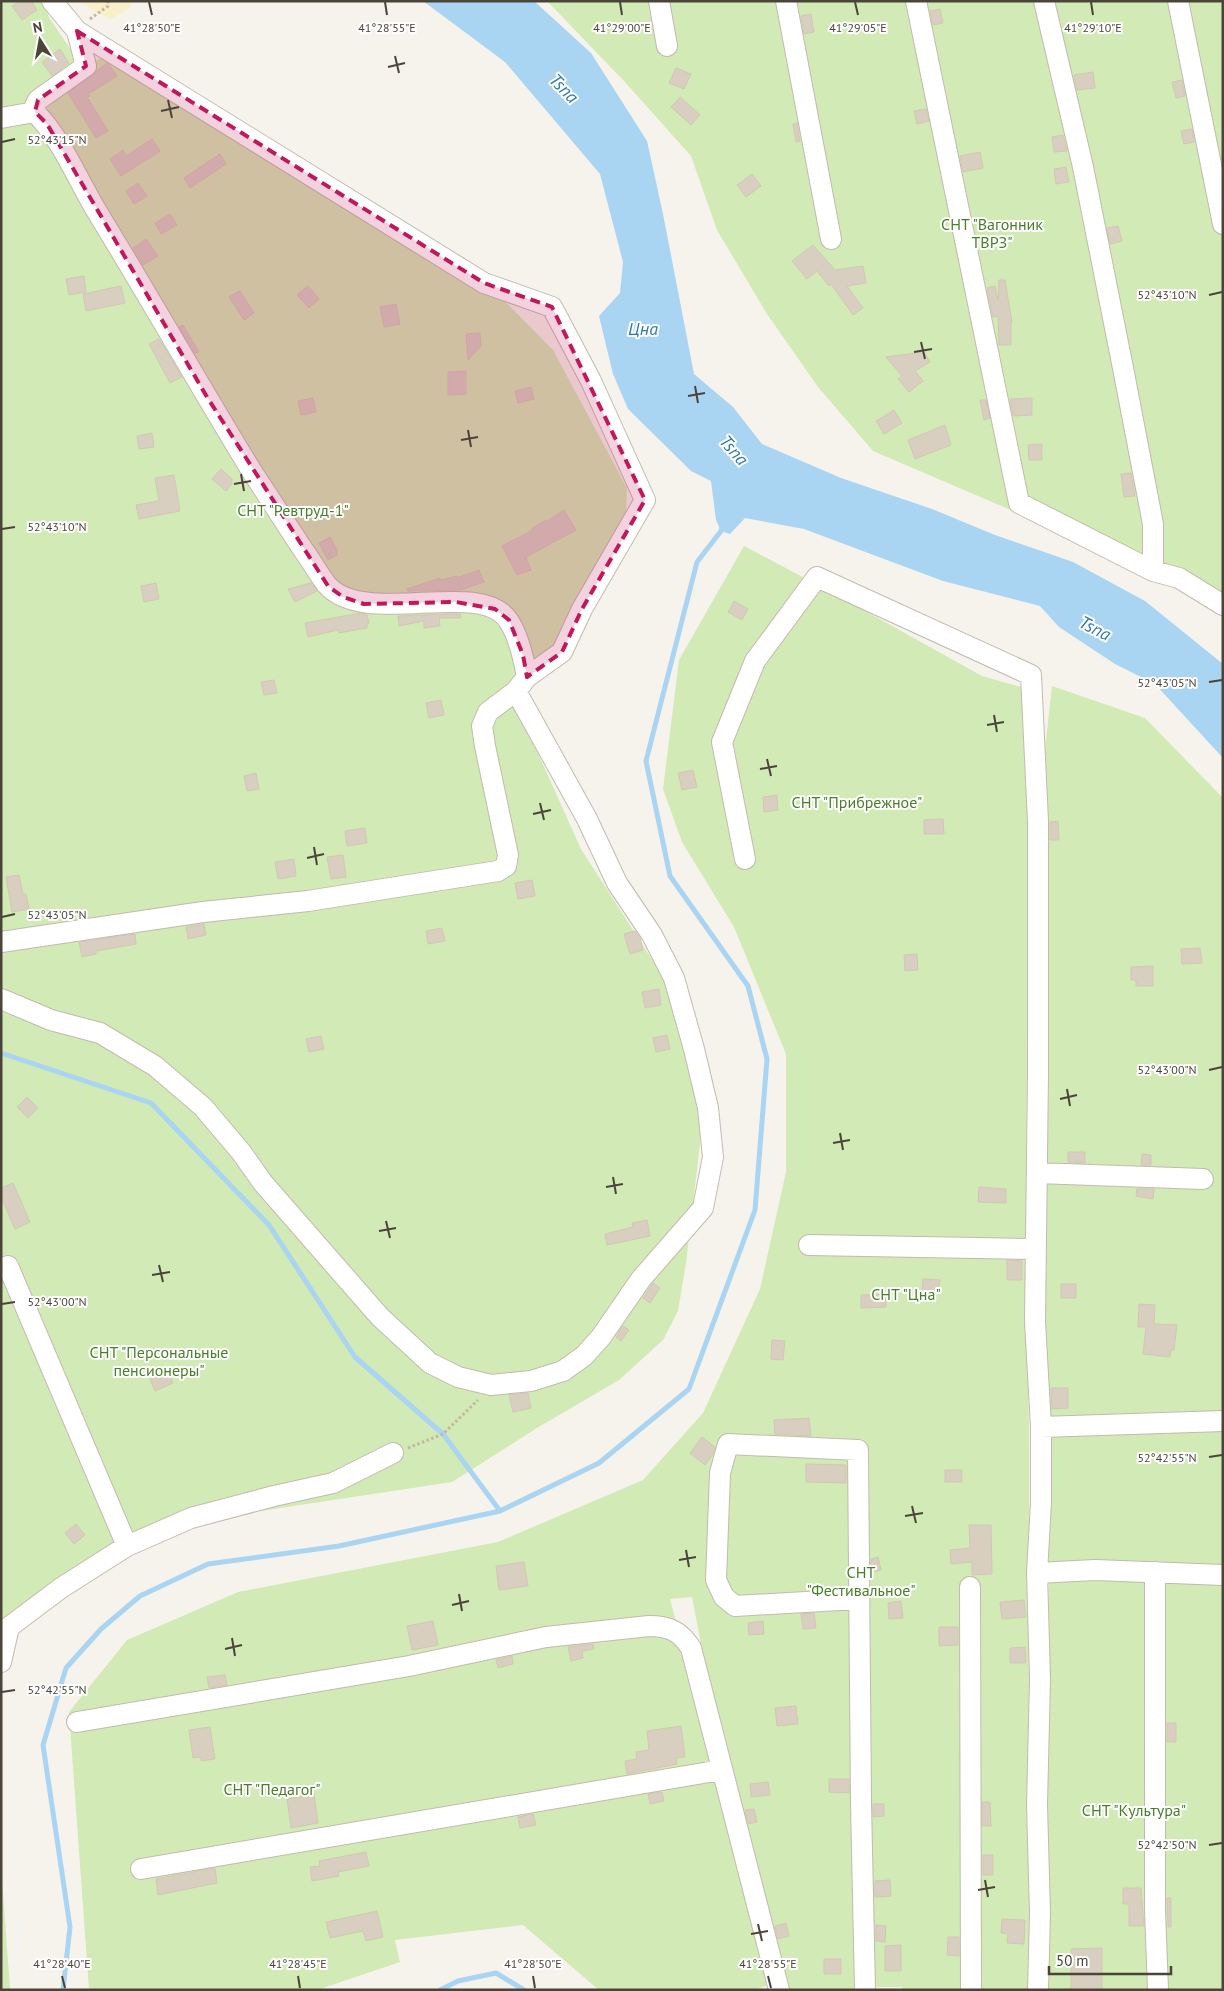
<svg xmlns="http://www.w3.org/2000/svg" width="1224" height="1991" viewBox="0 0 1224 1991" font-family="'PT Sans',sans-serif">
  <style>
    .green { fill: #d2eab5 }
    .sand { fill: #f9efc9 }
    .water { fill: #a9d4f2 }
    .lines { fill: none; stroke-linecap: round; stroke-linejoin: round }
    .stream { stroke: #a9d4f2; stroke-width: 5 }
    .building { fill: #d8cfc1; stroke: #d3c7b4 }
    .minor-casing { stroke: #c2bbae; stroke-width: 22 }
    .path { stroke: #c4b79f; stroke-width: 3; stroke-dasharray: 2.5 2.5; stroke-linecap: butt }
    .minor { stroke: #fff; stroke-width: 20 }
    .marked { fill: #c2185b; fill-opacity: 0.2; stroke: #c2185b; stroke-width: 4; stroke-dasharray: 10 6; stroke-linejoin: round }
    .ticks { fill: none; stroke: #4b4439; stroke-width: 2 }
    .labels { text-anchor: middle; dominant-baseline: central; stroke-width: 4; stroke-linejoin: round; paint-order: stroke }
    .park-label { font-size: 16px; fill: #4a7f2a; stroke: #fff }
    .water-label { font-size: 18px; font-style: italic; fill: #2e7ab2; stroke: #fff }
    .ticks-label { font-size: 12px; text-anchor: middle; fill: #4b4439; stroke: #fff; stroke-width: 4; stroke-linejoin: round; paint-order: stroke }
  </style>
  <rect width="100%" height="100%" fill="#f6f3ec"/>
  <path class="green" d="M1 1H42L50 19 84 69 112 50 493 289 553 350 627 488 626 518 574 645 514 700 581 849 667 983 690 1054 702 1127 686 1263 678 1311 663 1340 619 1380 537 1428 452 1482 214 1518 133 1542 1 1630Z
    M547 1H1223V601L873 451 818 387 767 314 717 230 691 156 624 81Z
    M744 546 833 593 982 676 1028 689 1026 1296 1029 1429 1030 1990H902V1987H856V1990H784L712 1702 692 1597 670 1599 771 1984 754 1990H599L523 1925 395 1940 400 1962 317 1990H89L69 1712 127 1640 238 1592 498 1542 643 1480 703 1413 760 1289 786 1172V1054L734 927 682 842 663 789 679 660Z
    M1052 686 1145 718 1223 798V1990H1046L1044 1795 1049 1570 1044 1181 1045 749Z
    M1 1864 10 1989V1990H1Z"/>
  <path class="sand" d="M79 1H133L130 7 112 19 97 13Z"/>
  <path class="water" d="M423 1H534L591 53 647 141 663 214 694 374 733 407 762 444 841 478 932 509 995 535 1073 562 1145 601 1223 664V758L1155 684 1115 664 1059 627 1040 606 943 581 804 529 745 518 730 534 721 531 716 520 711 481 691 471 628 409 613 374 599 316 620 293 623 262 600 174 505 62Z"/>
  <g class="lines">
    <path class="stream" d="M1 1053 151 1103 269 1225 355 1357 443 1434 500 1511
      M63 1990 70 1927 43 1745 66 1668 101 1629 140 1596 208 1564 339 1546 500 1511 599 1463 689 1389 755 1210 767 1059 748 986 670 876 646 761 697 562 721 531 722 526
      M440 1990 458 1981 496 1973 524 1990"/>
  </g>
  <path class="building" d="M20 1H31L37 10 22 20 12 6Z
    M940 9 943 23 933 25 930 11Z
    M811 14 814 32 804 34 801 16Z
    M60 49 69 63 52 76 42 62Z
    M107 63 110 66 117 76 88 94 90 96 87 97 108 131 96 138 68 93Z
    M676 68 691 74 684 89 669 83Z
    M1093 72 1095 88 1077 90 1074 75Z
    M1182 80 1185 96 1176 98 1172 82Z
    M680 97 700 115 691 125 671 107Z
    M926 109 929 121 917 124 914 111Z
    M797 123 800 141 796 142 793 124Z
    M1192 129 1194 142 1184 144 1181 131Z
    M1063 135 1067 151 1054 152 1052 137Z
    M152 139 160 151 121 176 110 159 123 150 126 156Z
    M980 152 983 168 963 172 960 156Z
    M220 154 226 164 190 188 184 178Z
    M1066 167 1069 182 1056 184 1054 169Z
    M752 174 761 186 746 197 737 185Z
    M138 183 147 196 134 204 126 191Z
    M170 214 177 225 161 234 155 223Z
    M1118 226 1122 241 1110 244 1107 228Z
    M146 239 158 256 143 265 133 248Z
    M813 245 835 270 863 266 866 283 847 286 863 308 853 315 831 284 829 286 817 271 807 279 792 261Z
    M84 276 86 292 69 295 66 279Z
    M999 280H1005L1012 322H1011V345H999L998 316 993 317 987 288 995 286 998 301Z
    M121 286 125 303 86 311 83 294Z
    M308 286 319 299 309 308 297 295Z
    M240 291 254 313 244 320 229 297Z
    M396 304 400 324 384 327 380 307Z
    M183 325 199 352 195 353 179 327Z
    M480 333 481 346 468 360 466 334Z
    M159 339 182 377 170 383 149 344Z
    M924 352 930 362 915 371 923 381 909 392 898 379 902 376 886 357Z
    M466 371V394L448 395V372Z
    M531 387 534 399 518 403 515 391Z
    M313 398 316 412 301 415 298 401Z
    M1032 398V415L1013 416 1010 399Z
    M980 400H986L990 418 984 420Z
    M894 410 902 423 884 434 876 421Z
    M945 425 951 445 915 459 908 440Z
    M152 433 154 447 139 449 137 436Z
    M1042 444V460H1029L1028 445Z
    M221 469 232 479V484L226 491 212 479Z
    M1131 473 1135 496 1124 497 1121 474Z
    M174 475 180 511 139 519 136 505 159 501 155 478Z
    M564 510 576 530 526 557 531 570 517 575 502 546 533 530 532 528 547 520V521Z
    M330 537 337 550V555L328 560 319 543Z
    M479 570 484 582 460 590 408 591 407 589 440 578 441 580 457 576V578Z
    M156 583 159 599 144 602 141 586Z
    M311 583 317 591 295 602 288 589Z
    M734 601 748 609 742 620 728 612Z
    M361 613 367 615 369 623 367 624V628L339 633 338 630 308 637 305 623Z
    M448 614H460L461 618H439L440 626 424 628V621L399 626 398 616Z
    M274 680 277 693 264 695 261 682Z
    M441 700 444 715 429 718 426 703Z
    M693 770 697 787 682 790 678 773Z
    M256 773 259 789 247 791 244 776Z
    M777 795 778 810 764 812 763 797Z
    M943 819 944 834H924V820Z
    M1058 821 1059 840H1050V822Z
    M365 828 367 843 347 846 345 831Z
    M343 855 346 877 331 879 327 857Z
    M294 859 296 876 278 879 275 862Z
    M19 875 23 894H26L29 909 12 912 6 877Z
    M532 880 535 896 518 899 515 883Z
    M204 924 206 935 188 939 186 927Z
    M442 928 445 941 428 944 426 931Z
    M635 931 640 938 643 950 630 954 624 934Z
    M135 934 136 944 96 951V954L82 957 79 942Z
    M1200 948 1202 963 1182 964 1181 949Z
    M917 954 918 970 905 971 904 955Z
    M1153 966V986H1136V980H1131V967Z
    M659 989 661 1005 645 1008 642 992Z
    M667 1035 670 1049 656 1052 653 1038Z
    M321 1036 324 1049 309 1052 306 1039Z
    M27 1097 38 1108 28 1118 17 1107Z
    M1068 1152H1085V1163L1068 1162Z
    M1142 1154 1151 1155V1165H1141Z
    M13 1183 30 1222 15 1229 1 1197V1188Z
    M979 1187 1006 1189V1203L978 1202Z
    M1137 1189H1154L1153 1199 1136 1196Z
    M647 1220 650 1236 607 1245 605 1234 633 1227 632 1223Z
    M1007 1260 1022 1261V1280H1007Z
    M923 1279 940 1280 938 1293 922 1291Z
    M653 1283 660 1288 650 1303 643 1298Z
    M1061 1284H1076V1298H1061Z
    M886 1294V1307L861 1308V1295Z
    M1139 1304 1155 1305 1154 1324 1177 1325 1174 1350H1171L1170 1357 1143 1354 1146 1327H1138Z
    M623 1326 629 1330 621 1341 616 1337Z
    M772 1340 785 1341 783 1360 771 1359Z
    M168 1371 173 1383 155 1391 150 1379Z
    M1051 1388H1068V1408L1052 1409Z
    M528 1393 531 1408 513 1412 509 1395Z
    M809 1418 811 1436 775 1434 774 1420Z
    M702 1437 715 1447 713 1454 705 1465 690 1453Z
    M806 1464 846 1465V1483L806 1482Z
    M945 1470H962V1482H945Z
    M76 1524 85 1535 74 1544 65 1533Z
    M969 1525H991L992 1574 972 1575V1562L951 1564 950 1550 970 1548Z
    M878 1557 881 1570 871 1572V1559Z
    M524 1562 528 1586 499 1590 496 1566Z
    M1024 1600 1026 1617 1002 1619 1000 1602Z
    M901 1601 903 1618 889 1619 888 1603Z
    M814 1613 816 1628 803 1629 801 1614Z
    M433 1621 438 1645 412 1650 407 1626Z
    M763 1621 764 1634 749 1635 748 1623Z
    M939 1627H958V1645L939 1646Z
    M593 1644 594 1649 582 1651 583 1658 571 1661 568 1647Z
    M1025 1647 1026 1663H1010V1648Z
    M512 1656 513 1664 498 1668 496 1660Z
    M225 1675 227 1685 209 1688 207 1677Z
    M796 1706 798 1724 777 1726 775 1708Z
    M1167 1723H1176V1742H1167Z
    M681 1726 685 1757 676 1758 677 1764 627 1774 625 1761 637 1759 636 1752 649 1750 647 1731Z
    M210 1727 215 1759 201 1761V1757L193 1758 189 1730Z
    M829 1779H849V1793L829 1792Z
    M768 1782 770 1795 751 1797 750 1784Z
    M662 1792 664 1801 650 1804 648 1794Z
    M314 1794 318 1823 291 1828 287 1799Z
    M982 1802H990L991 1826H982Z
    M873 1804H884V1816L873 1817Z
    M754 1809 757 1822 748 1824 745 1810Z
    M533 1814 536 1825 520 1828 518 1817Z
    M366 1852 369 1866 338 1872 339 1876 312 1881 310 1867 320 1866 319 1861Z
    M983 1855H993V1875H983Z
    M215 1868 217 1883 158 1895 156 1879Z
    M890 1880 891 1896 875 1897V1881Z
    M1123 1888H1141L1144 1926H1129V1904H1123Z
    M1167 1898H1171V1927H1168Z
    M377 1911 383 1937 366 1941 363 1931 330 1938 326 1922Z
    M1002 1919 1025 1920 1024 1944 1007 1943 1008 1934 1001 1933Z
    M786 1923 789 1936 778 1939 775 1926Z
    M876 1925 886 1926 885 1942 876 1941Z
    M948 1937H959V1956L947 1955Z
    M901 1945V1971H885V1946Z
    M1102 1948V1990H1071V1949Z
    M824 1959H841V1974H824Z"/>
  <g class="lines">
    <g class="minor-casing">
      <path id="minor" d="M659 1 667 46
        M786 1 831 239
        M916 1 1019 503 1153 571
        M1044 1 1083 167 1123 368 1153 524V571L1179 578 1223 605
        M1178 1 1223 224
        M77 31 86 66 38 100 35 106V112C63 141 78 181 99 215 151 300 199 385 251 470 269 497 286 524 304 551 312 562 319 575 327 585 365 628 480 578 508 620 518 634 524 660 527 677
        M1 118 35 112
        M745 859 722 742 755 661 817 577 1031 675 1038 821V1073L1035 1322 1041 1427V1502L1037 1573 1040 1679 1037 1805 1040 1913 1038 1990
        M1 942 203 912 308 901 498 871 506 866 508 855 485 746 482 726 488 712 516 691 527 677 562 652 582 609 645 500 591 381 552 307 484 283 77 31 52 1
        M1 999 51 1020 100 1033 155 1066 203 1107 241 1152 263 1183 380 1317 430 1363 458 1377 491 1385 531 1381 563 1371 584 1356 601 1337 641 1279 703 1208 713 1157 708 1108 694 1049 674 978 652 935 617 883 587 819 516 691
        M1037 1173 1203 1179
        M809 1245 1036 1249
        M1 1269 8 1266 127 1546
        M1041 1427 1223 1421
        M1155 1572V1910L1158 1990
        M1037 1573 1095 1570 1223 1575
        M970 1587 971 1990
        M858 1599 735 1606 724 1597 716 1580 720 1473 728 1444 858 1450 861 1803 865 1990
        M1 1662 9 1627 61 1588 127 1546 191 1518 274 1496 333 1483 393 1453
        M77 1722 409 1666 546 1637 649 1626C669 1626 680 1631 691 1648L779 1990
        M141 1869 721 1770"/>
    </g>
    <path class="path" d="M90 19 108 6V1
      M408 1448 443 1434 478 1400"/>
    <use href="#minor" class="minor"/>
  </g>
  <path class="marked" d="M77 31 484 283 552 307 645 500 582 609 562 652 527 677 523 655 509 620 495 609 456 602 364 604 343 597 328 586 207 397 47 124 35 112 38 100 86 66Z"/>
  <path class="ticks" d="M149 2 152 15M385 2 387 15M620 2 622 15M855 2 858 15M1091 2 1093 15M395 56 399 73M388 67 405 63M168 100 172 118M161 111 179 107M2 142 15 139M1209 295 1222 292M921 342 925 359M914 352 932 349M695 386 698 403M688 396 705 393M468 430 471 447M461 440 478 437M241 474 244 491M234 484 251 481M2 529 15 527M1209 682 1222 680M994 715 997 732M987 725 1004 722M767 759 771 776M760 769 777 766M540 803 544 820M533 814 551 810M314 847 317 865M307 858 324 854M2 917 15 914M1209 1070 1222 1067M1067 1089 1070 1106M1060 1099 1077 1095M840 1133 843 1150M833 1143 850 1140M613 1177 616 1194M606 1187 623 1184M386 1221 390 1238M379 1231 396 1228M159 1265 163 1282M152 1275 170 1272M2 1304 15 1302M1209 1457 1222 1455M912 1506 916 1523M905 1516 923 1513M686 1550 689 1567M679 1560 696 1557M459 1594 462 1611M452 1605 469 1601M232 1638 235 1656M225 1649 242 1645M2 1692 15 1690M1209 1845 1222 1843M985 1880 988 1897M978 1890 995 1887M758 1924 762 1941M751 1934 768 1931M62 1976 65 1988M298 1976 300 1988M533 1976 535 1988M768 1976 771 1988"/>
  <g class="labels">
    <g class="park-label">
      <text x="992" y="224">СНТ "Вагонник<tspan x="992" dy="18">ТВРЗ"</tspan></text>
      <text x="293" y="510">СНТ "Ревтруд-1"</text>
      <text x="857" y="802">СНТ "Прибрежное"</text>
      <text x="906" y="1294">СНТ "Цна"</text>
      <text x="159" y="1352">СНТ "Персональные<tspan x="159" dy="18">пенсионеры"</tspan></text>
      <text x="861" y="1572">СНТ<tspan x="861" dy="18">"Фестивальное"</tspan></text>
      <text x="272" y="1789">СНТ "Педагог"</text>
      <text x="1134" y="1810">СНТ "Культура"</text>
    </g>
    <g class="water-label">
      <text transform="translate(564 88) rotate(46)">Tsna</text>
      <text x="643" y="328">Цна</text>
      <text transform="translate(734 450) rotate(49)">Tsna</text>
      <text transform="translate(1095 628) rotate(27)">Tsna</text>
    </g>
  </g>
  <g class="ticks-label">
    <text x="152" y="32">41°28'50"E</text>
    <text x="387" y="32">41°28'55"E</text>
    <text x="622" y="32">41°29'00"E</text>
    <text x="858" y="32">41°29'05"E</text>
    <text x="1093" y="32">41°29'10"E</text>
    <text x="57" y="144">52°43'15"N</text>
    <text x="1167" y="299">52°43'10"N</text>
    <text x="57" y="531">52°43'10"N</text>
    <text x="1167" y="687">52°43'05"N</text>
    <text x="57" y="919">52°43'05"N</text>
    <text x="1167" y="1074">52°43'00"N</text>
    <text x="57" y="1306">52°43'00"N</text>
    <text x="1167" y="1462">52°42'55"N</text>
    <text x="57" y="1694">52°42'55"N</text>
    <text x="1167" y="1849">52°42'50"N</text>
    <text x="62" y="1968">41°28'40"E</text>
    <text x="298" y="1968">41°28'45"E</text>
    <text x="533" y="1968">41°28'50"E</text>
    <text x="768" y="1968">41°28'55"E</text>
  </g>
  <rect width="1224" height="1991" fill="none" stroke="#4b4439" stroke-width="5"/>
  <g transform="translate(40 40) rotate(349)" stroke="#ffffff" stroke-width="4" paint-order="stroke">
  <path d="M0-4L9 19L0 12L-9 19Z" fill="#4b4439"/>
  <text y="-8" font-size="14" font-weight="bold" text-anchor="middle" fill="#4b4439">N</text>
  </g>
  <path d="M1049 1966v8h122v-8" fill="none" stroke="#4b4439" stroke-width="2.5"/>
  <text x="1056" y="1966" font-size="15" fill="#4b4439" stroke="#ffffff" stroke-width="4" paint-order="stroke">50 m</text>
</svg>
